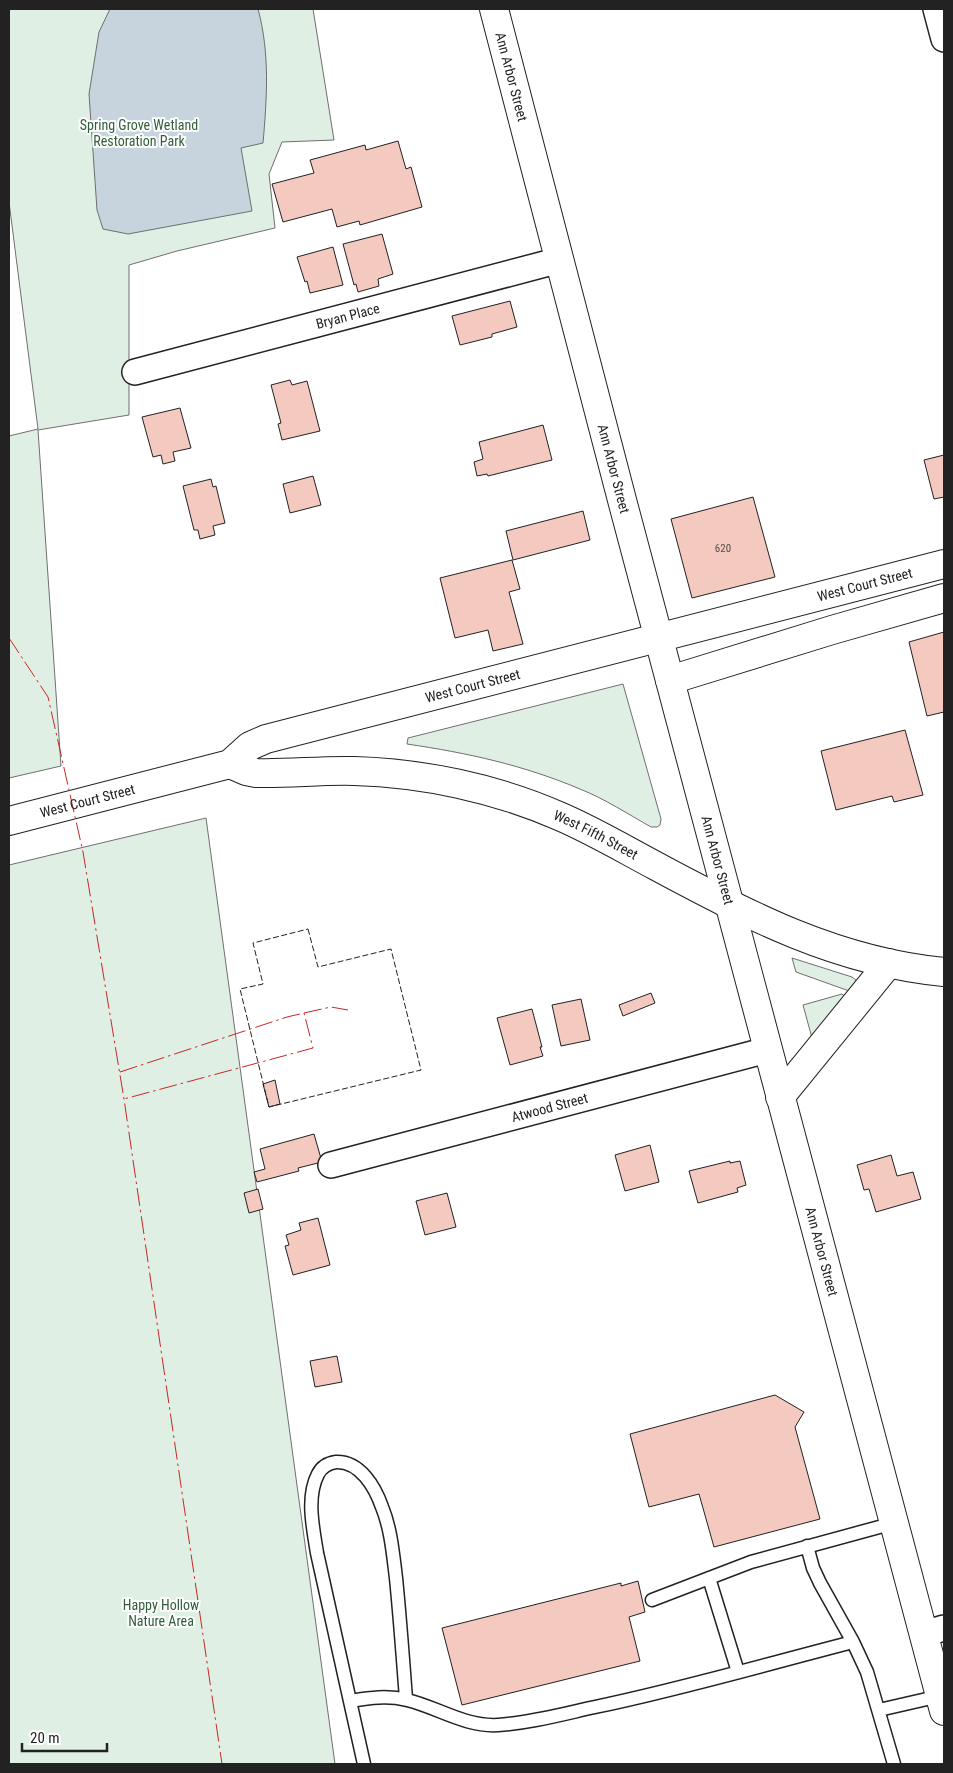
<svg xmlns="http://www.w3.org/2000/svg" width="953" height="1773" viewBox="0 0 953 1773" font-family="'Roboto Condensed',sans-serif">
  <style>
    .green { fill: #e0efe3; stroke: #6f6f6f }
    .water { fill: #c7d3dd; stroke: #6f6f6f }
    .building { fill: #f3c9c0; stroke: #222 }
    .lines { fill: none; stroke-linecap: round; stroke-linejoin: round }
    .service-casing { stroke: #222; stroke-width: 15 }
    .minor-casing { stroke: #222; stroke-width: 28 }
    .tertiary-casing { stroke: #222; stroke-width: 30 }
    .primary-casing { stroke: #222; stroke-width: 30 }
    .service { stroke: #fff; stroke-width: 12 }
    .minor { stroke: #fff; stroke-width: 25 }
    .tertiary { stroke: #fff; stroke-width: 28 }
    .primary { stroke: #fff; stroke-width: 28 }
    .fence { stroke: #222; stroke-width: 1; stroke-dasharray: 6 2.5; stroke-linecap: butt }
    .power { stroke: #c62828; stroke-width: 1; stroke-dasharray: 18 4 2.5 4; stroke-linecap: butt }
    .labels { text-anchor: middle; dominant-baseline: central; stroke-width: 4; stroke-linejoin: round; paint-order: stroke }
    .number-label { font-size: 11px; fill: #564c4a }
    .street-label { font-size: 14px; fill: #222; stroke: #fff }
    .park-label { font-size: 14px; fill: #2f5e38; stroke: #fff }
  </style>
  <rect width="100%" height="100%" fill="#fff"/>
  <path class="green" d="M9 9H313L334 140 282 142 269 174 275 228 177 251 129 265V415L38 430 61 766 9 778V436L38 429 9 202Z
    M623 684 661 819 660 825 657 827H651C628 814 605 799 580 789 523 765 468 753 407 744L408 738Z
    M206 818 335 1764H9V865Z
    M792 958 852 977 856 980V985L852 992 796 972Z
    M842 994 847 998 812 1038 803 1005Z"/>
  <path class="water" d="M110 9H258C270 53 267 98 263 143L241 148 252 211 128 234 103 229 97 210 89 94 99 32Z"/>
  <path class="building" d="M398 141 406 169 411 167 422 207 360 225 359 221 337 227 332 209 283 222 272 184 314 173 310 160 365 145 366 150Z
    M382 234 393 274 378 279 379 286 358 292 356 284 354 285 343 244Z
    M333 247 343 285 310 293 307 281 305 282 297 257Z
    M510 301 517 327 492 334V337L460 345 452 316Z
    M290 380 292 385 307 381 320 431 282 440 278 424 281 423 271 385Z
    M180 408 191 448 173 452 175 461 163 464 161 455 153 457 142 417Z
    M543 425 552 460 488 476 487 474 477 476 474 462 483 459 479 442Z
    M944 455V497L934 499 924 460Z
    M313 476 321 505 290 513 283 484Z
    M211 479 213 487 216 486 225 523 213 526 215 535 200 539 198 530H194L183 486Z
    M753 497 775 577 692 598 671 519Z
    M583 511 590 540 513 560 506 531Z
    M512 560 520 589 509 592 523 644 493 651 488 630 455 638 440 578Z
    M944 632V712L927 716 909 642Z
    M905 730 923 795 894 802 892 796 836 810 821 751Z
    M651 993 655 1003 623 1016 619 1005Z
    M581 999 590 1040 561 1046 552 1005Z
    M532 1009 542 1047H540L543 1056 510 1065 497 1018Z
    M275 1080 280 1104 269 1107 263 1084Z
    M314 1134 322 1162 298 1168 299 1171 257 1182 254 1172 265 1169 260 1149Z
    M650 1145 659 1182 625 1191 615 1155Z
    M891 1155 897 1176 913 1172 921 1199 876 1212 869 1189 864 1190 857 1165Z
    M730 1161V1163L740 1161 746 1185 737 1188 738 1192 698 1203 689 1171Z
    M258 1189 263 1209 249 1213 244 1193Z
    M447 1193 456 1227 425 1235 416 1201Z
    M318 1218 330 1265 293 1275 285 1246 289 1245 286 1235 301 1230 299 1223Z
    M337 1356 342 1382 315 1387 310 1361Z
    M775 1395 804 1412 795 1427 820 1519 714 1547 699 1494 649 1507 630 1434Z
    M638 1581 645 1612 629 1617 640 1661 462 1705 442 1628 621 1583V1586Z"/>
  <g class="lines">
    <g class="service-casing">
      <path id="service" d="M807 1546 813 1568 820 1583 853 1642 867 1672 894 1764
        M709 1578 738 1672
        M652 1600 751 1562 894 1523
        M350 1701C369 1698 387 1695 407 1700 437 1707 465 1727 498 1725 530 1723 563 1714 595 1707 682 1689 767 1664 853 1642
        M879 1710 940 1696
        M364 1764 317 1553C313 1528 306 1497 318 1474 322 1466 329 1463 336 1462 360 1461 375 1487 382 1507 391 1529 393 1554 396 1578 400 1618 403 1659 406 1699"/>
    </g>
    <g class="minor-casing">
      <g id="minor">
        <path d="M936 9 944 39"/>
        <path id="s1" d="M135 372 560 260"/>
        <path id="s2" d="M331 1165 767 1050"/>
        <path d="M923 1634 944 1628"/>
      </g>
    </g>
    <g class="tertiary-casing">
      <g id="tertiary">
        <path id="s3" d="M494 9 622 500 944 1711"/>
        <path d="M670 680 832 630 944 598"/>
      </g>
    </g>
    <g class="primary-casing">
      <g id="primary">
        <path id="s4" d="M230 764 246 771 256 773C288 774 321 770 354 771 423 773 495 788 559 816 592 830 624 849 656 866 749 916 838 962 944 972"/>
        <path id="s5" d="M9 821 230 764 250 746 266 739 944 564"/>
        <path d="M780 1097 889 963"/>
      </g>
    </g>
    <use href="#service" class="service"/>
    <use href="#minor" class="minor"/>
    <use href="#tertiary" class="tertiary"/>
    <use href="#primary" class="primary"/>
    <path class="fence" d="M308 929 318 967 391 949 421 1070 269 1107 240 989 263 984 253 943Z"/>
    <path class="power" d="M9 638 48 697 83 852 124 1099 222 1764
      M304 1013 331 1007 348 1010
      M120 1072 287 1017 304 1013 313 1048 124 1099"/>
  </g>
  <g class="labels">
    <g class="number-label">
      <text x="723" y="548">620</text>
    </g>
    <g class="street-label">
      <text stroke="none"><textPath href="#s3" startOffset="70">Ann Arbor Street</textPath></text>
      <text stroke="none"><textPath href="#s1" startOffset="220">Bryan Place</textPath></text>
      <text stroke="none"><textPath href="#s3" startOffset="475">Ann Arbor Street</textPath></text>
      <text stroke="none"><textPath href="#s5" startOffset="891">West Court Street</textPath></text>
      <text stroke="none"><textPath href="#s5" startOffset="486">West Court Street</textPath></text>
      <text stroke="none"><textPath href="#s5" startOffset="81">West Court Street</textPath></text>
      <text stroke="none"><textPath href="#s4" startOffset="378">West Fifth Street</textPath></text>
      <text stroke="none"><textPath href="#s3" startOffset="880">Ann Arbor Street</textPath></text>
      <text stroke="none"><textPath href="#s2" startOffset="226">Atwood Street</textPath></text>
      <text stroke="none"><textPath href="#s3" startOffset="1285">Ann Arbor Street</textPath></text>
    </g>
    <g class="park-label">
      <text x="139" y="125">Spring Grove Wetland<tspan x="139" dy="16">Restoration Park</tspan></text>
      <text x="161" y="1605">Happy Hollow<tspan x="161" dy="16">Nature Area</tspan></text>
    </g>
  </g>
  <rect width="953" height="1773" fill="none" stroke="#222222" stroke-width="20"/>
  <path d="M22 1743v8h85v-8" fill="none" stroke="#222222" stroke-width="2.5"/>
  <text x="30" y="1743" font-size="15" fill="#222222" stroke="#ffffff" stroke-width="4" paint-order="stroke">20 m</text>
</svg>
